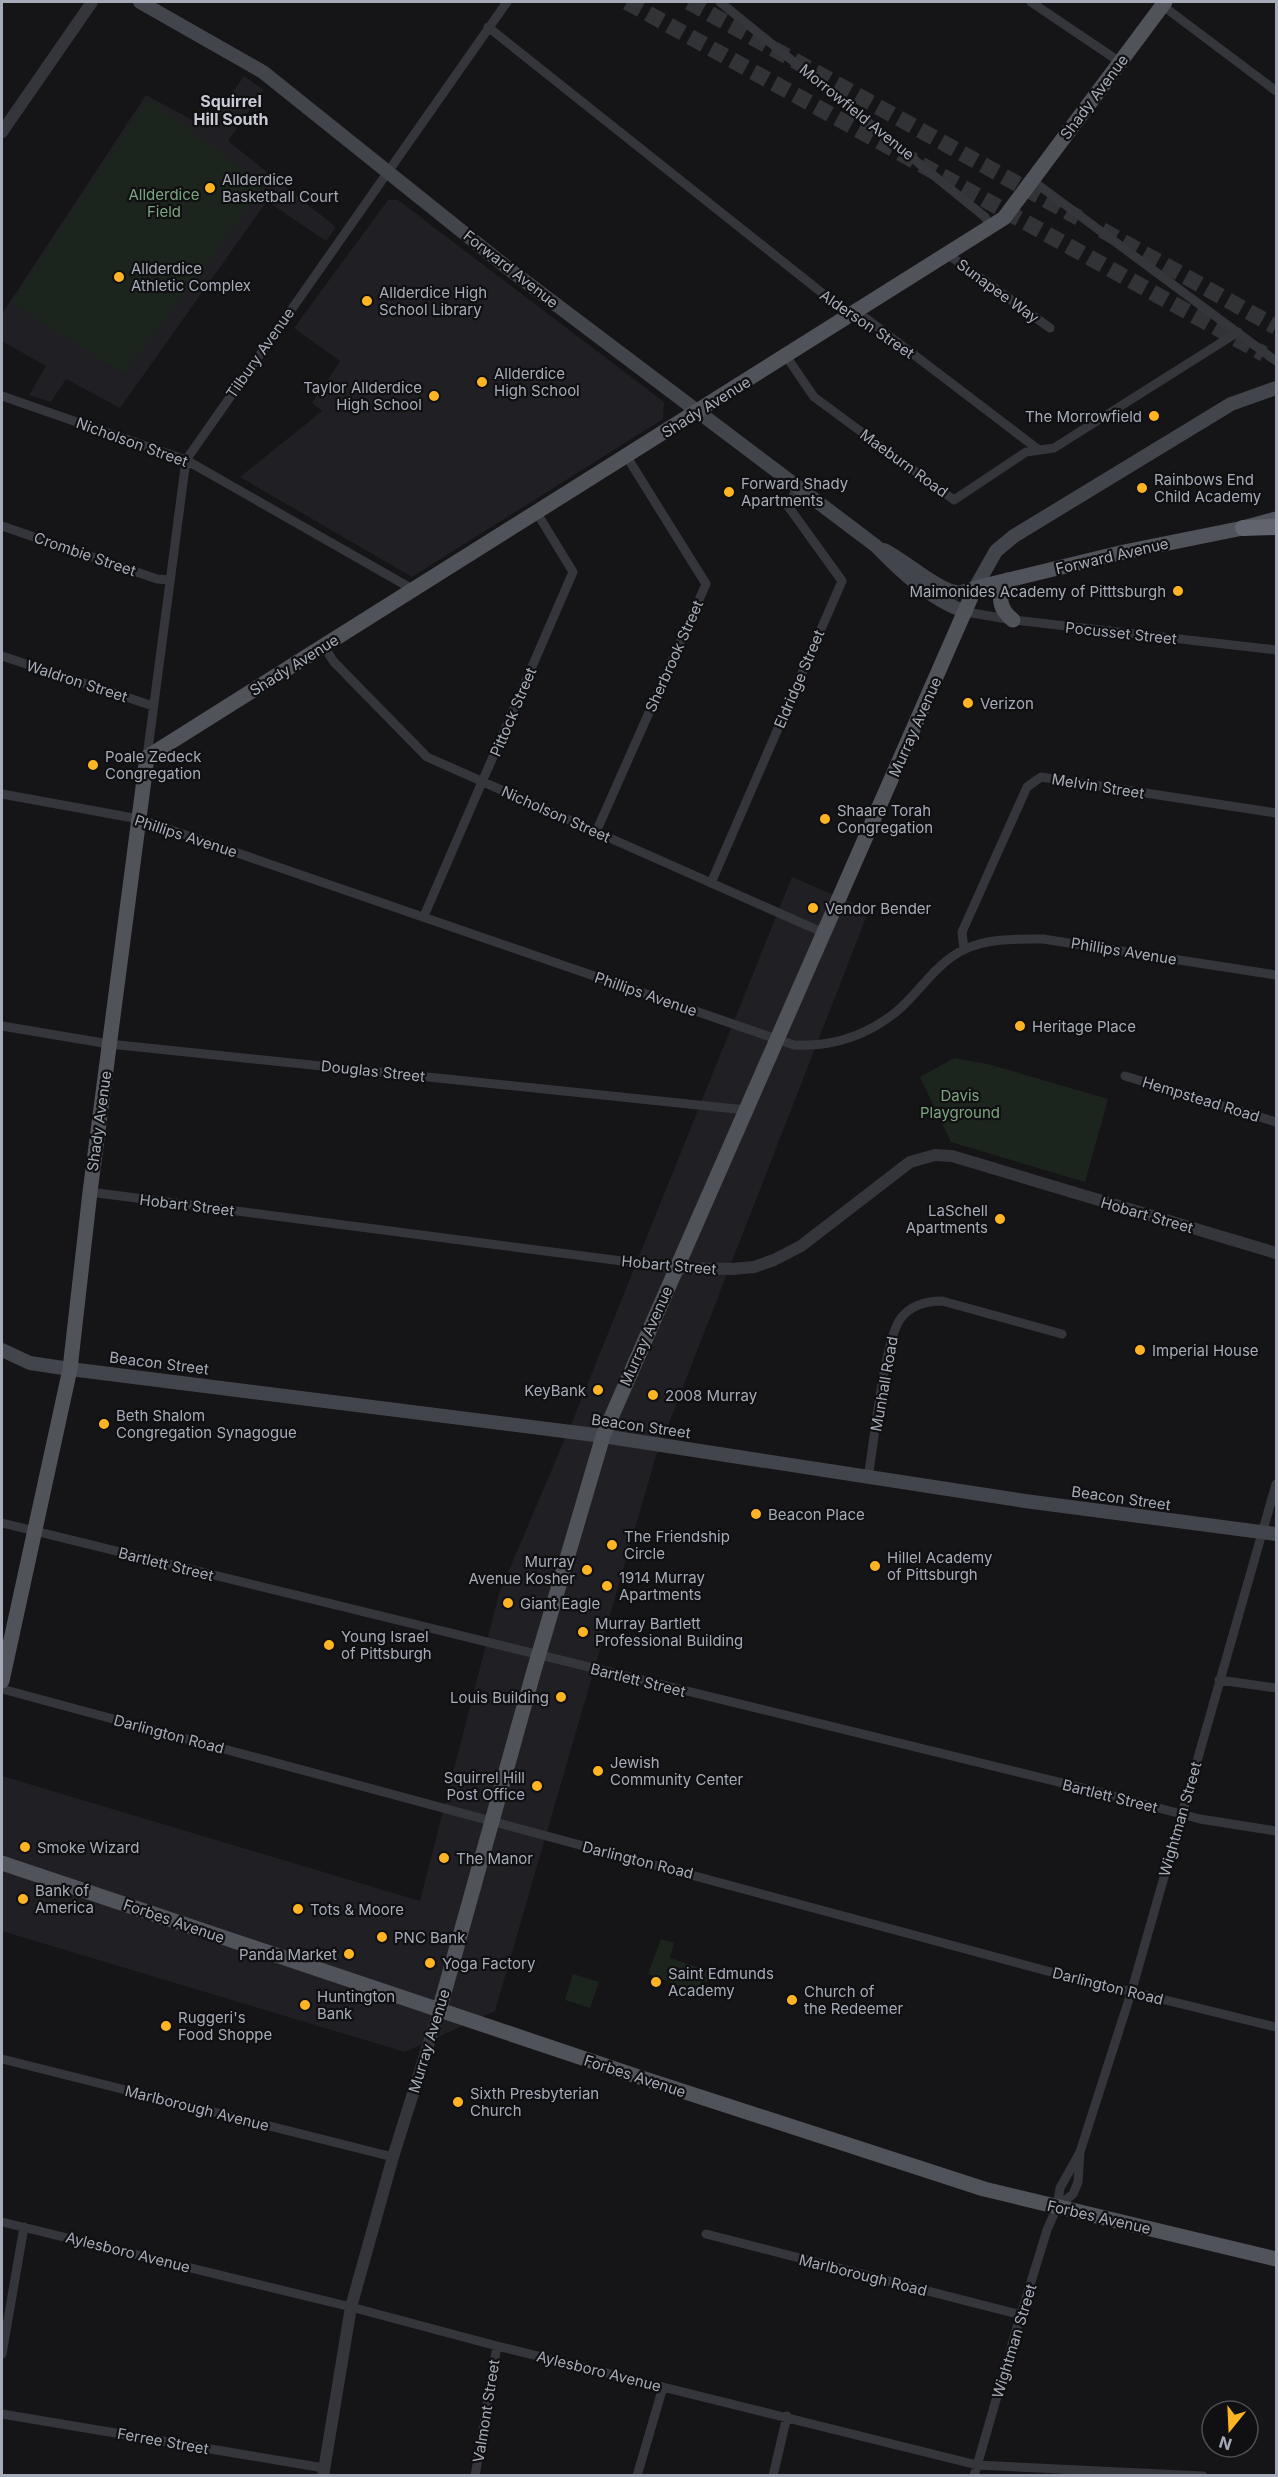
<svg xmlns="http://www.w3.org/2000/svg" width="1278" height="2477" viewBox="0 0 1278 2477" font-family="Inter,sans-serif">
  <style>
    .built { fill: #202024 }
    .green { fill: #1c251d }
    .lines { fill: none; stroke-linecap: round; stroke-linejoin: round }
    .motorway-tunnel { stroke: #323337; stroke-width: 16; stroke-dasharray: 16 8; stroke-linecap: butt }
    .minor { stroke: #35363c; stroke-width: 9 }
    .tertiary { stroke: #35363c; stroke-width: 12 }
    .secondary { stroke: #43454c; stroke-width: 14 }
    .primary { stroke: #51535b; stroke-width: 15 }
    .motorway { stroke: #61646d; stroke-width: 16 }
    .poi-dot { fill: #ffb424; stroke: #101012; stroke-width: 2 }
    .labels { text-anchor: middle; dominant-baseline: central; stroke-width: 4.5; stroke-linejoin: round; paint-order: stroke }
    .street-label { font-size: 15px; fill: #a5abb8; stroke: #101012 }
    .poi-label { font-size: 15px; fill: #a5abb8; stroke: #101012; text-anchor: start }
    .park-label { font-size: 15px; fill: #7ba57d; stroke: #101012 }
    .neighbourhood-label { font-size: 16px; font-weight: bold; fill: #c7cad4; stroke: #101012 }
  </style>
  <rect width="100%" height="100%" fill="#151517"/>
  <path class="built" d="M244 76 264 90 228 141 336 227 326 241 267 201 120 408 66 379 51 402 29 395 46 366 2 341V314L146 95 207 128Z
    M388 200H398L664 402 663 419 412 577 240 477 322 411 312 403 340 361 294 328Z
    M792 877 869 910 656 1456 495 2011 405 2052 2 1931V1776L420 1901 499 1594 575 1415Z"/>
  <path class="green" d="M148 99 265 186 124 374 12 303Z
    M954 1058 988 1064 1108 1099 1085 1182 951 1142 920 1077Z
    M661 1939 674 1943 670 1958 712 1972 707 1982 702 1981 699 1993 648 1974Z
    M573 1974 599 1982 590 2008 565 2000Z"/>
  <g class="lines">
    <path class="motorway-tunnel" d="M627 2 1264 354
      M689 2 1079 218
      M1102 230 1276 327"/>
    <path class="minor" d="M720 2 985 217 990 226
      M1031 2 1120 62
      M1163 6 1276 91
      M488 27 841 308 867 319 1039 450
      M1033 181 1276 361
      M946 253 1050 328
      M786 356 814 397 954 500 1026 452 1054 448 1238 332
      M2 396 186 460 414 590
      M2 526 157 579 170 580
      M966 612 1013 620 1276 650
      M324 647 334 662 427 757 824 933
      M2 656 153 706
      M147 757 186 460 507 2
      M2 794 139 819 794 1045C831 1047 866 1036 896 1012 920 992 934 965 963 950 988 938 1016 939 1043 939L1276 975
      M596 832 706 584 627 457
      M711 883 842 581 788 506 798 486
      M424 916 573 572 537 513
      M964 950 962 932 1027 787 1041 777 1276 813
      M2 1026 109 1044 746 1110
      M1125 1076 1276 1122
      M90 1192 676 1268
      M868 1477C874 1444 884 1340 901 1318 911 1305 927 1301 942 1301L1062 1334
      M2 1523 1095 1791 1200 1819 1276 1831
      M1219 1680 1276 1688
      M2 1689 1047 1971 1276 2027
      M2 2059 393 2157
      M1057 2207 1073 2194 1078 2182 1080 2152 1131 1993 1276 1484
      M2 2222 351 2307 497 2346 977 2465 1203 2476
      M706 2234 1021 2315
      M2 2354 24 2227
      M2 2414 324 2468
      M475 2476 497 2346
      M637 2476 663 2387
      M773 2476 787 2416
      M974 2476 1015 2334 1047 2230 1057 2207 1060 2188 1079 2154"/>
    <path class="tertiary" d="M2 132 92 2
      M676 1268 732 1269 754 1267 774 1260 801 1246 910 1162 935 1155 952 1156 1276 1253
      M323 2476 351 2307 393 2157 439 2011"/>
    <path class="secondary" d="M140 2 263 72 509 269 876 546C902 573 930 599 966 612
      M884 550C903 559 938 590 956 592 962 593 969 590 975 588L996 551 1014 536 1231 404 1276 388
      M2 1350 30 1363 70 1369 603 1436 1025 1501 1276 1534"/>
    <path class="primary" d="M1007 580C997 596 999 609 1013 620
      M2 1681 70 1369 90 1192 147 757 1004 218 1165 2
      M2 1863 639 2077 984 2189 1276 2259
      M439 2011 535 1667 603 1436 975 588 1124 552 1243 528 1276 519"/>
    <path class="motorway" d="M1243 528 1276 527"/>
  </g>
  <g class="poi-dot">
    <circle cx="210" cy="188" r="6"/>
    <circle cx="119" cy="277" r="6"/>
    <circle cx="367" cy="301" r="6"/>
    <circle cx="482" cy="382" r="6"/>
    <circle cx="434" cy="396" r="6"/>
    <circle cx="1154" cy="416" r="6"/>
    <circle cx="1142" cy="488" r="6"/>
    <circle cx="729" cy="492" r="6"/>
    <circle cx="1178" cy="591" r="6"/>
    <circle cx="968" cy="703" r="6"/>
    <circle cx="93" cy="765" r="6"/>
    <circle cx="825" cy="819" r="6"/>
    <circle cx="813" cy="908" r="6"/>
    <circle cx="1020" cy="1026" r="6"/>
    <circle cx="1000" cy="1219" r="6"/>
    <circle cx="1140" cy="1350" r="6"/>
    <circle cx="598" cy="1390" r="6"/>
    <circle cx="653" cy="1395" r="6"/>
    <circle cx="104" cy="1424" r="6"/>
    <circle cx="756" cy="1514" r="6"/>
    <circle cx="612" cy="1545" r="6"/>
    <circle cx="875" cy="1566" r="6"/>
    <circle cx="587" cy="1570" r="6"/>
    <circle cx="607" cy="1586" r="6"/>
    <circle cx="508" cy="1603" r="6"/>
    <circle cx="583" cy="1632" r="6"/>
    <circle cx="329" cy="1645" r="6"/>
    <circle cx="561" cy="1697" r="6"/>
    <circle cx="598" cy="1771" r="6"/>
    <circle cx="537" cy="1786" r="6"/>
    <circle cx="25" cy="1847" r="6"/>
    <circle cx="444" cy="1858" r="6"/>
    <circle cx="23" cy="1899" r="6"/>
    <circle cx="298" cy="1909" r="6"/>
    <circle cx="382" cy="1937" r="6"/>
    <circle cx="349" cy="1954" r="6"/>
    <circle cx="430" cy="1963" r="6"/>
    <circle cx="656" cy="1982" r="6"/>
    <circle cx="792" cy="2000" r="6"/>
    <circle cx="305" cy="2005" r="6"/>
    <circle cx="166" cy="2026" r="6"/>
    <circle cx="458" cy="2102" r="6"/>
  </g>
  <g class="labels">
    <g class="street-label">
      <text transform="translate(1094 97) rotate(-53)">Shady Avenue</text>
      <text transform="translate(857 112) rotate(39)">Morrowfield Avenue</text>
      <text transform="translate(511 269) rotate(38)">Forward Avenue</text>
      <text transform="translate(998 291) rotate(36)">Sunapee Way</text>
      <text transform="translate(867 324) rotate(34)">Alderson Street</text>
      <text transform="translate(260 353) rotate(-55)">Tilbury Avenue</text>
      <text transform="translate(706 407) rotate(-32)">Shady Avenue</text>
      <text transform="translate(132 442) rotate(20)">Nicholson Street</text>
      <text transform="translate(904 463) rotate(36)">Maeburn Road</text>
      <text transform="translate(85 554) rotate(19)">Crombie Street</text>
      <text transform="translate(1112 556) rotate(-13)">Forward Avenue</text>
      <text transform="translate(1121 633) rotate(6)">Pocusset Street</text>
      <text transform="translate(674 656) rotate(-66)">Sherbrook Street</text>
      <text transform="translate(294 665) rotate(-32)">Shady Avenue</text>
      <text transform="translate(799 679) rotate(-67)">Eldridge Street</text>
      <text transform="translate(77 681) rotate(18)">Waldron Street</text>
      <text transform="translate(513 712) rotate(-67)">Pittock Street</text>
      <text transform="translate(915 727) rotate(-66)">Murray Avenue</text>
      <text transform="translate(1098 786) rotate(9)">Melvin Street</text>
      <text transform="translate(556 814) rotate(24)">Nicholson Street</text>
      <text transform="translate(186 836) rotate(18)">Phillips Avenue</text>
      <text transform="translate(1124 951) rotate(9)">Phillips Avenue</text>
      <text transform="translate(646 994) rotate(19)">Phillips Avenue</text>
      <text transform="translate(373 1071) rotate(6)">Douglas Street</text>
      <text transform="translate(1201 1099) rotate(17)">Hempstead Road</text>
      <text transform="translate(99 1121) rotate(-82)">Shady Avenue</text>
      <text transform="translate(187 1205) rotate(7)">Hobart Street</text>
      <text transform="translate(1147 1215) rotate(16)">Hobart Street</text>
      <text transform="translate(669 1265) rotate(5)">Hobart Street</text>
      <text transform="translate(646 1336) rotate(-66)">Murray Avenue</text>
      <text transform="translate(159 1363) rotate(7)">Beacon Street</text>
      <text transform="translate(884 1384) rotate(-80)">Munhall Road</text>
      <text transform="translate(641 1426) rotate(8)">Beacon Street</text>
      <text transform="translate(1121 1498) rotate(8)">Beacon Street</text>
      <text transform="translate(166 1564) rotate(14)">Bartlett Street</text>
      <text transform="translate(638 1680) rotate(14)">Bartlett Street</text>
      <text transform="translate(169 1734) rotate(15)">Darlington Road</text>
      <text transform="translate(1110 1796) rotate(14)">Bartlett Street</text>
      <text transform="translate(1180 1819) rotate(-74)">Wightman Street</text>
      <text transform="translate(638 1860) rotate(14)">Darlington Road</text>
      <text transform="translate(174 1921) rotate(19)">Forbes Avenue</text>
      <text transform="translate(1108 1986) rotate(14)">Darlington Road</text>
      <text transform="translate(429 2041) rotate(-73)">Murray Avenue</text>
      <text transform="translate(635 2076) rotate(18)">Forbes Avenue</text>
      <text transform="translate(197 2108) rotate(14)">Marlborough Avenue</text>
      <text transform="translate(1099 2217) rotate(13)">Forbes Avenue</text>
      <text transform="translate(128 2252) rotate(14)">Aylesboro Avenue</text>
      <text transform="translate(863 2275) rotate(14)">Marlborough Road</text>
      <text transform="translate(1014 2341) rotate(-73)">Wightman Street</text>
      <text transform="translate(599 2371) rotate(14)">Aylesboro Avenue</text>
      <text transform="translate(486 2411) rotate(-81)">Valmont Street</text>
      <text transform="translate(163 2441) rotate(10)">Ferree Street</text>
    </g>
    <g class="poi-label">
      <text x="222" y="179">Allderdice<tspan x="222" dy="17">Basketball Court</tspan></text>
      <text x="131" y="268">Allderdice<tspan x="131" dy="17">Athletic Complex</tspan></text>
      <text x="379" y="292">Allderdice High<tspan x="379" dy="17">School Library</tspan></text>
      <text x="494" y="373">Allderdice<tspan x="494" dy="17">High School</tspan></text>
      <text x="422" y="387" text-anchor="end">Taylor Allderdice<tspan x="422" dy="17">High School</tspan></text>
      <text x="1142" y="416" text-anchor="end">The Morrowfield</text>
      <text x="1154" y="479">Rainbows End<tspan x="1154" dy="17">Child Academy</tspan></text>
      <text x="741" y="483">Forward Shady<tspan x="741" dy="17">Apartments</tspan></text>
      <text x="1166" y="591" text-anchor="end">Maimonides Academy of Pitttsburgh</text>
      <text x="980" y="703">Verizon</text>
      <text x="105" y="756">Poale Zedeck<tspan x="105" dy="17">Congregation</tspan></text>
      <text x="837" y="810">Shaare Torah<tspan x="837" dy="17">Congregation</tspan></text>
      <text x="825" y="908">Vendor Bender</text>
      <text x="1032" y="1026">Heritage Place</text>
      <text x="988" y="1210" text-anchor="end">LaSchell<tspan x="988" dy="17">Apartments</tspan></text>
      <text x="1152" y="1350">Imperial House</text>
      <text x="586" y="1390" text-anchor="end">KeyBank</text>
      <text x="665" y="1395">2008 Murray</text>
      <text x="116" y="1415">Beth Shalom<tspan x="116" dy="17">Congregation Synagogue</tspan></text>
      <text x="768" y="1514">Beacon Place</text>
      <text x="624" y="1536">The Friendship<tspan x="624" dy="17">Circle</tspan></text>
      <text x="887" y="1557">Hillel Academy<tspan x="887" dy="17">of Pittsburgh</tspan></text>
      <text x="575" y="1561" text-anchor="end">Murray<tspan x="575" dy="17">Avenue Kosher</tspan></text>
      <text x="619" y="1577">1914 Murray<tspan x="619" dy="17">Apartments</tspan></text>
      <text x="520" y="1603">Giant Eagle</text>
      <text x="595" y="1623">Murray Bartlett<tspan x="595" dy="17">Professional Building</tspan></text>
      <text x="341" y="1636">Young Israel<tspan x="341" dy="17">of Pittsburgh</tspan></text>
      <text x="549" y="1697" text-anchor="end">Louis Building</text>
      <text x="610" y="1762">Jewish<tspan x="610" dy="17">Community Center</tspan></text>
      <text x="525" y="1777" text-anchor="end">Squirrel Hill<tspan x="525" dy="17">Post Office</tspan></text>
      <text x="37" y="1847">Smoke Wizard</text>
      <text x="456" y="1858">The Manor</text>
      <text x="35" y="1890">Bank of<tspan x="35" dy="17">America</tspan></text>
      <text x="310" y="1909">Tots &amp; Moore</text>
      <text x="394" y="1937">PNC Bank</text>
      <text x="337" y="1954" text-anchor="end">Panda Market</text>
      <text x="442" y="1963">Yoga Factory</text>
      <text x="668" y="1973">Saint Edmunds<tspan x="668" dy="17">Academy</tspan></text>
      <text x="804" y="1991">Church of<tspan x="804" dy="17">the Redeemer</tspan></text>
      <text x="317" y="1996">Huntington<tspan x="317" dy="17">Bank</tspan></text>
      <text x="178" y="2017">Ruggeri's<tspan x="178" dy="17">Food Shoppe</tspan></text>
      <text x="470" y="2093">Sixth Presbyterian<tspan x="470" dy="17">Church</tspan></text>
    </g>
    <g class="park-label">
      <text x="164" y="194">Allderdice<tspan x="164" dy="17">Field</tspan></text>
      <text x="960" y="1095">Davis<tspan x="960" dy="17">Playground</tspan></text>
    </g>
    <g class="neighbourhood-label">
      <text x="231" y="101">Squirrel<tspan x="231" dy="18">Hill South</tspan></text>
    </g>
  </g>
  <rect width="1278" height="2477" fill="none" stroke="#a5abb8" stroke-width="6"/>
  <g transform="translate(1230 2429) rotate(198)"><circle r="28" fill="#101012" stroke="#4c4e54" stroke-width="1.5"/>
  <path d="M0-4.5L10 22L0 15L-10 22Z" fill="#ffb424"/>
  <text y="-9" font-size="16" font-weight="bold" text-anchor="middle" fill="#a5abb8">N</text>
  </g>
</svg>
